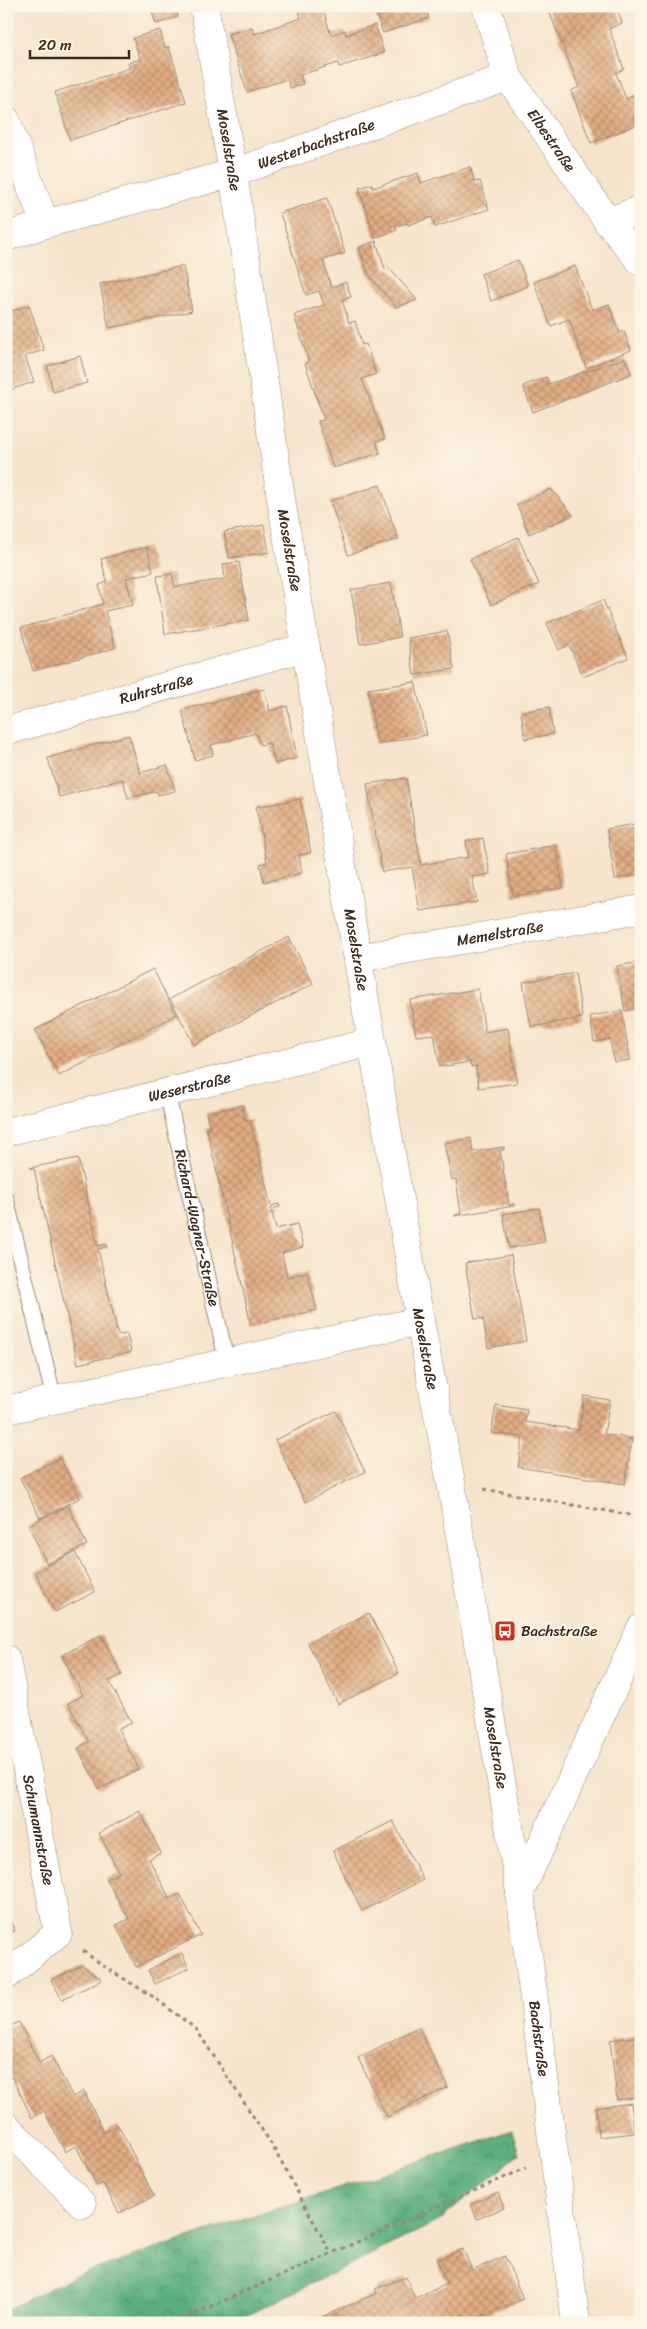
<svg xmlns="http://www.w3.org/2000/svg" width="647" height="2329" viewBox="0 0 647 2329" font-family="Sriracha,sans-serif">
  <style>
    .forest { fill: url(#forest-crowns); stroke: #4c6c4d }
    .building { fill: url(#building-cross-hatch) }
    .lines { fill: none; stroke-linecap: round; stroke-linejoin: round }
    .lane-casing { stroke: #998775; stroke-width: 17 }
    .street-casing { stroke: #998775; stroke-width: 29 }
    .path { stroke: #998775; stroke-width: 3; stroke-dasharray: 4 4; stroke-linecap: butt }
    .lane { stroke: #fff; stroke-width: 15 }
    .street { stroke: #fff; stroke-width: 28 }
    .labels { text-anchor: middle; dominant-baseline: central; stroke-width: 5; stroke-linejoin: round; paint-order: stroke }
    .street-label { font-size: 15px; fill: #3b2a1e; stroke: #fcf5e5 }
    .poi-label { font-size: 15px; fill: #3b2a1e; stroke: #fcf5e5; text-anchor: start }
  </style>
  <defs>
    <pattern id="forest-crowns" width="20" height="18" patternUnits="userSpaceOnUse" patternTransform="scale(1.25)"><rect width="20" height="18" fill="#5caf7c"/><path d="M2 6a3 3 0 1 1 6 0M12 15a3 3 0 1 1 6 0" fill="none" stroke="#4d8f65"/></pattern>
    <pattern id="building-cross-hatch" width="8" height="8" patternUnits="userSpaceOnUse" patternTransform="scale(1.25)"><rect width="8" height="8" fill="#e2ae84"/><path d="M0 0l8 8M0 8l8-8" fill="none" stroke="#b88e6b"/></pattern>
  </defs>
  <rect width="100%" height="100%" fill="#fcf5e5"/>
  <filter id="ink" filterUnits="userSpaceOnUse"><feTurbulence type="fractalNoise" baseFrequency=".02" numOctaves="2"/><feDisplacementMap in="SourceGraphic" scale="10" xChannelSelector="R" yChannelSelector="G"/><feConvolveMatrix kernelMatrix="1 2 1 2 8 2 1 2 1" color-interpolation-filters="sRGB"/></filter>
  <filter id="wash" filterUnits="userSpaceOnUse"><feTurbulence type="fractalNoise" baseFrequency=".0096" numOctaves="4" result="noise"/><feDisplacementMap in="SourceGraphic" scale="20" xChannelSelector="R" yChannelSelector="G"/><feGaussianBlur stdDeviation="1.12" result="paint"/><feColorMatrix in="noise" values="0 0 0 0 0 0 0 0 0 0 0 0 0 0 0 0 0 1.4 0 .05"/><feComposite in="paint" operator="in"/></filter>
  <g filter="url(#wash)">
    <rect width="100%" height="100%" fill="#f7e4cc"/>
    <path class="forest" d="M512 2130 519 2154 439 2221 231 2323H6V2310L77 2275Z"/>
    <g id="blocks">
      <path class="building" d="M150 6H177L178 17 156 24Z
        M314 6H322L331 35 345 30 346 35 375 25 384 53 339 67 338 63 300 75 303 84 290 88 287 79 247 92 228 34 252 27 254 34 301 18 299 11Z
        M373 6H425L429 18 383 33Z
        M547 6H616L622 23 609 29 624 69 616 73 626 99 637 94 641 103V114L633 117 636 125 591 143 571 91 579 87Z
        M160 30 165 48 169 47 186 102 70 140 55 92 130 68 128 63 140 59 133 38Z
        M470 167 475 182 480 181 489 209 435 227 432 217 408 225 407 223 395 226 397 230 375 238 359 188 372 184 373 188 418 173 421 183Z
        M327 198 345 253 323 260 331 287 346 282 351 297 342 300 349 323 355 321 362 345 366 344 376 374 362 379 385 439 376 441 380 453 333 468 318 421 324 420 305 363 309 362 294 315 324 305 319 291 306 295 280 213Z
        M376 241 385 269 389 268 417 300 396 307 368 274 359 247Z
        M518 260 528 286 491 301 481 274Z
        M183 266 192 311 109 328 100 284Z
        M575 266 592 310 609 304 620 333 624 331 631 350 586 368 569 319 551 326 534 282Z
        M29 305 44 350 25 356 34 382 6 391V313Z
        M80 356 87 383 53 392 47 366Z
        M625 358 631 374 533 412 523 386 546 377 549 384Z
        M380 485 398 539 348 555 330 501Z
        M551 489 573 515 529 534 517 505Z
        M264 525 269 552 229 558 224 532Z
        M518 537 539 584 491 605 470 559Z
        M147 547 153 572 126 578 133 605 105 611 115 648 33 671 21 628 103 604 99 585 107 582 101 559Z
        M239 562 249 620 165 634 157 576 172 574 175 587 225 579 223 564Z
        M391 583 400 637 360 644 351 590Z
        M603 600 628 658 583 677 569 645 559 650 547 623Z
        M447 631 454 669 414 675 408 638Z
        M415 682 427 735 377 744 368 689Z
        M264 689 270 711 287 706 297 758 275 764 269 743 260 745 256 733 211 745 213 755 195 760 182 710Z
        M549 707 553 734 525 739 521 712Z
        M129 735 140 773 167 765 175 791 158 795 157 791 128 798 123 779 59 797 48 758Z
        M406 778 421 865 469 857 466 841 483 838 490 874 472 877 477 902 420 911 412 867 382 872 367 784Z
        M300 799 311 853 299 855 302 873 264 882 260 864 267 862 256 807Z
        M641 823V874L615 879 607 829Z
        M556 845 563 888 513 896 506 854Z
        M289 937 313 984 194 1045 170 999Z
        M641 962V1008L625 1011 617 966Z
        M153 969 176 1015 59 1076 35 1030Z
        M575 973 582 1018 531 1027 523 982Z
        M478 989 485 1032 508 1028 517 1083 479 1088 476 1066 471 1067 470 1062 440 1067 434 1034 416 1036 410 1000Z
        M622 1011 630 1060 614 1062 610 1039 594 1042 590 1016Z
        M242 1105 245 1120 250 1119 271 1206 279 1204 280 1207 271 1209 276 1229 297 1224 303 1247 282 1253 287 1277 307 1272 317 1310 251 1325 217 1173 207 1130 205 1129 210 1128 206 1113Z
        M471 1138 473 1152 504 1147V1150H500L509 1205 514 1204V1206L454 1216 461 1213 456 1179 452 1180 444 1143Z
        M78 1158 98 1246 106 1244 107 1247 98 1249 118 1335 127 1334 131 1352 78 1364 34 1169 30 1168Z
        M539 1208 545 1242 509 1248 503 1214Z
        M511 1255 526 1341 488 1348 483 1318 475 1319 465 1263Z
        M584 1396 610 1400 604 1434 632 1439 625 1484 518 1467 523 1437 491 1433 496 1405 527 1410 525 1422 579 1430Z
        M336 1411 365 1472 305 1502 275 1440Z
        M60 1458 80 1498 40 1518 20 1478Z
        M68 1506 87 1545 47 1564 28 1525Z
        M75 1552 95 1592 55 1612 35 1572Z
        M369 1613 399 1673 338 1704 308 1643Z
        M101 1635 122 1675 109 1681 132 1723 118 1729 139 1769 99 1789 78 1748 89 1742 68 1703 83 1695 62 1655Z
        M140 1811 161 1853 149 1859 170 1899 180 1894 201 1935 136 1967 116 1925 129 1919 106 1879 119 1873 99 1833Z
        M393 1821 423 1880 362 1911 333 1851Z
        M6 1913 15 1931 6 1936Z
        M182 1953 189 1968 155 1984 148 1970Z
        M82 1965 102 1980 62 1999 51 1980Z
        M19 2022 39 2063 51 2056 73 2097 84 2091 104 2132 118 2125 154 2196 119 2213 103 2183 97 2186 76 2146 65 2152 44 2111 32 2118 12 2077 6 2079V2028Z
        M418 2027 448 2087 387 2117 358 2058Z
        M641 2036V2097L617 2100 610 2040Z
        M631 2103 635 2133 599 2137 596 2108Z
        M498 2193 504 2208 477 2219 471 2204Z
        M463 2249 472 2270 505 2256 523 2299 466 2323H324L322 2317 377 2293 375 2289 406 2277 415 2298 447 2284 437 2260Z
        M641 2289V2314H640L636 2290Z"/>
    </g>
  </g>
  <g filter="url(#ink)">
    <use href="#blocks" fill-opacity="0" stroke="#998775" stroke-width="1"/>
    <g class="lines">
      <g class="lane-casing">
        <g id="lane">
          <path id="s1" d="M167 1092 227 1363"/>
          <path d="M6 1199 54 1399"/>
        </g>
      </g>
      <g class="street-casing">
        <g id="street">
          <path id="s2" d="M204 6 233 173 282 505 347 896 420 1321 451 1483 520 1892 576 2323"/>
          <path id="s3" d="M486 6 508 77 608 222 641 262"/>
          <path d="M6 120 45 224"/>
          <path d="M608 222 641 209"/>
          <path id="s4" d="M6 237 45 224 233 173 508 77"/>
          <path id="s5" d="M6 731 306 647"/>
          <path id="s6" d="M358 958 641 909"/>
          <path id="s7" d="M6 1132 372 1042"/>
          <path d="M6 1410 420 1321"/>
          <path id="s8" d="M6 1659 58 1933 6 1976"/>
          <path d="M520 1892 641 1628"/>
          <path d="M6 2126 82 2204"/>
        </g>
      </g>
      <path class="path" d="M484 1489 641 1517
        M83 1951 108 1969 152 1996 196 2029 270 2142 331 2253
        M173 2323 526 2168"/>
      <use href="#lane" class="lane"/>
      <use href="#street" class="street"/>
    </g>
  </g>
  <defs>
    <g id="bus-square" transform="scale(1.125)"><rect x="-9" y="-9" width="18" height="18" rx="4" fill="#c8321e" stroke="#fcf5e5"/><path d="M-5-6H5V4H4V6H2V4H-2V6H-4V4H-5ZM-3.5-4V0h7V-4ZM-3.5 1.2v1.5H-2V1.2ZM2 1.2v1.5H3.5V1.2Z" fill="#fff"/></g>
  </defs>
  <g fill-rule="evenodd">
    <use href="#bus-square" x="505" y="1631"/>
  </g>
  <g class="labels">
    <g class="street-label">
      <text stroke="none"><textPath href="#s3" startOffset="151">Elbestraße</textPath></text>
      <text stroke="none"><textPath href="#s4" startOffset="324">Westerbachstraße</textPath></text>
      <text stroke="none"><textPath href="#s2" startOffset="146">Moselstraße</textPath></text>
      <text stroke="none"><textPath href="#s2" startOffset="551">Moselstraße</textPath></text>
      <text stroke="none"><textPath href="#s5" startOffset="156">Ruhrstraße</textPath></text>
      <text stroke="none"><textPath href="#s6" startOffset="144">Memelstraße</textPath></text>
      <text stroke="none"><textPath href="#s2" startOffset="956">Moselstraße</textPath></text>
      <text stroke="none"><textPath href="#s7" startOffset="189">Weserstraße</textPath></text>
      <text stroke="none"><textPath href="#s1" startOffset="139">Richard-Wagner-Straße</textPath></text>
      <text stroke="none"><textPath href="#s2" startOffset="1361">Moselstraße</textPath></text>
      <text stroke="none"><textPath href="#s2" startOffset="1766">Moselstraße</textPath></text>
      <text stroke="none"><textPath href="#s8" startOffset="174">Schumannstraße</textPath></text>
      <text stroke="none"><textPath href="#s2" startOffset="2060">Bachstraße</textPath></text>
    </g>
    <g class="poi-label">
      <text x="521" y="1631">Bachstraße</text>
    </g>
  </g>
  <rect width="647" height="2329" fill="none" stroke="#fcf5e5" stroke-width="25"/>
  <path d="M30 50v8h99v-8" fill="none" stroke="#3b2a1e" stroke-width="2.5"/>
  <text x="38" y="50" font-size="15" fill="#3b2a1e" stroke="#fcf5e5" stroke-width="4" paint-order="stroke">20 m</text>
</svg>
